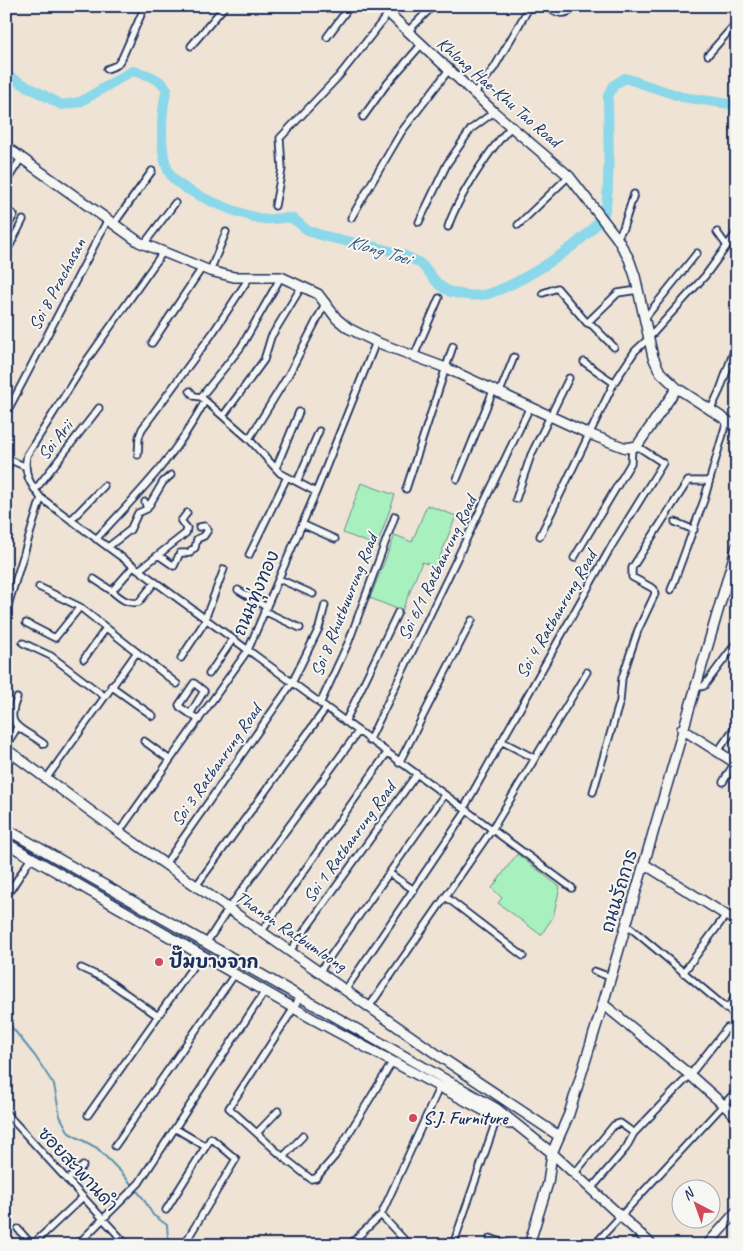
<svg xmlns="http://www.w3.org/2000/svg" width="743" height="1251" viewBox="0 0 743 1251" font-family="Caveat,'Playpen Sans Thai',sans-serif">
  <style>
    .green { fill: #a8f1be; stroke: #62908e }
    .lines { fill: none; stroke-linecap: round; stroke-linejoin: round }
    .stream { stroke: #5e94b3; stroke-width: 2 }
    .river { stroke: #8bd8eb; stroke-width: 10 }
    .street-casing { stroke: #1b2f5e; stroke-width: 9 }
    .secondary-casing { stroke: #1b2f5e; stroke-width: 12 }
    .street { stroke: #f6f6f2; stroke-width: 5.5 }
    .secondary { stroke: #f6f6f2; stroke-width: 9 }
    .poi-dot { fill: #d1495b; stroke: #f6f6f2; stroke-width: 2 }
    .labels { text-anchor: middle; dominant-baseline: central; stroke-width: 4; stroke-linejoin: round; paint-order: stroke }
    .street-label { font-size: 18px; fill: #1b2f5e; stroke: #f6f6f2 }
    .poi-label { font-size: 18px; font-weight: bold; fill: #1b2f5e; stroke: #f6f6f2; text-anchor: start }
    .water-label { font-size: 19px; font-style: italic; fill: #375981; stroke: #f6f6f2 }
  </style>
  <rect width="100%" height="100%" fill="#eee3d4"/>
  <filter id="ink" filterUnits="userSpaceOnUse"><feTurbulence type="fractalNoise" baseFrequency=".02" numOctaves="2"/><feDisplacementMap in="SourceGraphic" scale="10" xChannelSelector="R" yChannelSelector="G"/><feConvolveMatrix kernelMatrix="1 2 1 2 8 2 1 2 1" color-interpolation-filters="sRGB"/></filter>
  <g filter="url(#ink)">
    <path class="green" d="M361 483 395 495 377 546 343 533Z
      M427 505 456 516 436 567 422 562 402 611 370 598 395 535 412 542Z
      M517 854 560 887 553 917 541 935 498 903 502 898 492 888Z"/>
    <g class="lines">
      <path class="stream" d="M6 1020 35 1056 54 1085 60 1116 69 1133 97 1148 121 1172 143 1198 153 1215 167 1225 168 1239 172 1245"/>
      <path class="river" d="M6 75 62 105 80 102 132 71C146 74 158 77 167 89 161 110 158 159 172 177 184 193 244 216 264 219 273 220 282 217 290 218 297 219 302 228 309 231 342 244 386 244 418 262 431 270 434 286 451 292 463 296 479 297 491 293 522 282 589 242 604 213 611 199 608 117 608 96L614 85 625 78 682 97 730 104 737 108"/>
      <g class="street-casing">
        <path id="street" d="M544 6C557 13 565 18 576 6
          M407 32 433 6
          M327 37 350 6
          M191 46 225 6
          M708 55 737 22
          M107 69 117 65 122 58 145 6
          M474 94 494 68 530 6
          M363 117 386 85 421 45
          M6 182 22 157
          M275 206 282 169 280 138 339 76 388 14
          M6 209 14 215 6 229
          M351 218 402 131 448 71
          M419 222 447 164 471 129 494 112
          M113 225 152 171
          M518 225 569 176
          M448 227C457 199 490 148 512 126
          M717 232 727 246
          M617 238 623 228 634 194
          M144 244 175 203
          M163 252 87 360 27 455C23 473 30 484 41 498L572 888
          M6 253 23 220
          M210 271 226 232
          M543 293 557 288 587 323 618 293 638 290
          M645 318 697 253
          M587 323 592 325 614 347
          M152 343 202 268
          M414 356 439 298
          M614 383 635 351 648 339 705 276 737 232
          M190 391 194 396 201 397 249 439 280 473 316 492
          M499 394 514 357
          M201 397 241 347 281 277
          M710 411 720 390 737 342
          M6 414 107 221
          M223 416 264 360 271 337 302 286
          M249 439 289 374 326 302
          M138 455 139 437 142 429 212 334 249 278
          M6 458 24 466
          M276 468 299 412
          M6 474 10 459
          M457 479 493 391
          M297 482 319 431
          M406 489 453 346
          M35 490 99 408
          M516 499 531 455 569 378
          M145 502 147 509 163 482 171 475
          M71 520 104 486
          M675 522 694 530
          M302 524 335 539
          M540 536 614 383 584 362
          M96 539C139 493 175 457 205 401
          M108 547 130 530 138 513 147 509
          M158 555 174 566 180 553H190L191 550 195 548 197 539 204 536 208 530 205 526 199 527
          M249 555 287 477
          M574 558 631 463 632 448
          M134 566 112 591C120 598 128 605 139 602L155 582
          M139 570 186 533 187 528 181 521 187 513
          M94 579 112 591
          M279 579 313 594
          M39 587 80 607 177 684
          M238 590 266 607
          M671 590 704 500 727 420
          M264 611 300 628
          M6 612 41 498
          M205 619 224 569
          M26 623 55 638 80 607
          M23 643 51 656 104 696
          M181 658 206 620
          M84 659 106 628
          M209 674 233 639
          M111 686 153 716
          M694 688 704 686 737 642
          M17 698C4 729 22 727 44 744
          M320 704 349 641 395 516
          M190 714 204 691 194 683 179 705 180 707 199 720
          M345 722 398 612
          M144 741 170 760
          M369 741 530 407
          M501 741 534 758
          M6 746 18 726
          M718 751 737 724
          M399 763 472 620
          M46 779 137 652
          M723 782 735 762
          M593 792 620 701 622 678 638 630 655 594 654 589 632 577V568L688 481H708
          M464 808 611 547 663 463 637 446
          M119 832 248 650 316 492 376 342
          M165 864 292 683 319 628 325 605
          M389 873 414 890
          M196 886 326 708
          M6 897 31 858
          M446 897 523 956
          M626 924 737 1017
          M262 931 387 753
          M207 942 229 908 358 732
          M290 951 416 775
          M81 968 105 979 158 1016
          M320 971 444 795
          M594 971 610 977
          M683 973 726 915
          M346 989 467 810
          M300 996 294 1008 229 1108 283 1157 311 1179 316 1178 335 1156 393 1061
          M369 1007 493 828 587 672
          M726 1009 737 996
          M6 1113 127 1245
          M88 1115 201 955
          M176 1129 205 1146
          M257 1133 278 1111
          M115 1146 235 974
          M283 1157 303 1136
          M574 1174 614 1125 620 1123 634 1133
          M67 1180 83 1166
          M591 1189 626 1148 634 1133 690 1075 727 1028
          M166 1210 211 1138 236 1159 185 1243
          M381 1215 409 1245
          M18 1229 32 1245
          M490 1238 509 1245
          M32 1245 83 1197
          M77 1245 139 1183 265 991
          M349 1245 381 1215 440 1086
          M453 1245 497 1118
          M594 1245 737 1090"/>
      </g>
      <g class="secondary-casing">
        <path id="secondary" d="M381 6 494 112 569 176 617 238 629 259 635 276 653 357 660 372 677 388 737 427
          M6 147 139 242 210 271 234 277H281L318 294 337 319 348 328 376 342 446 368 589 434 626 448 637 446 677 388
          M682 729 737 764
          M6 749 119 832 445 1060 559 1136
          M6 829 497 1109 552 1153 652 1245
          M6 843 313 1019 509 1124
          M644 864 737 922
          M603 1004 690 1075 737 1117
          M529 1245 548 1183 552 1153 569 1114 603 1004 737 546
          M707 1245 737 1211"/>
      </g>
      <use href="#street" class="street"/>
      <use href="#secondary" class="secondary"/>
    </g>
  </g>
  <g class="poi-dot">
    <circle cx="159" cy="962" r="5"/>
    <circle cx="413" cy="1118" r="5"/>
  </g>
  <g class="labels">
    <g class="street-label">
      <text transform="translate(499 92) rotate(41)">Khlong Hae-Khu Tao Road</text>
      <text transform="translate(57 284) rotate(-62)">Soi 8 Prachasan</text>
      <text transform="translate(55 440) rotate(-52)">Soi Arii</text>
      <text transform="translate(437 568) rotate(-64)">Soi 6/1 Ratbanrung Road</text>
      <text transform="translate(256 593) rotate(-67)">ถนนทุ่งทอง</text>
      <text transform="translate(344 605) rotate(-68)">Soi 8 Rhutbuwrung Road</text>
      <text transform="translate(556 614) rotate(-60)">Soi 4 Ratbanrung Road</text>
      <text transform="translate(216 765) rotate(-55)">Soi 3 Ratbanrung Road</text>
      <text transform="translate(349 842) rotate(-54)">Soi 1 Ratbanrung Road</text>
      <text transform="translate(619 891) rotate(-73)">ถนนรัถการ</text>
      <text transform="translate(291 931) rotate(34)">Thanon Ratbumloong</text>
      <text transform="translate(78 1169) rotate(47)">ซอยสะพานดำ</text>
    </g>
    <g class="poi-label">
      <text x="169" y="962">ปั๊มบางจาก</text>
      <text x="423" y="1118">S.J. Furniture</text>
    </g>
    <g class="water-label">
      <text transform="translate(379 250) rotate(17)">Klong Toei</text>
    </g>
  </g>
  <rect width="743" height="1251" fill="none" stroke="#f6f6f2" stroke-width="25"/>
  <rect x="12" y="12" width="718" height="1226" fill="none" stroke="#1b2f5e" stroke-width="2" filter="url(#ink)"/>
  <g transform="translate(696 1204) rotate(319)"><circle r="24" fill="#f6f6f2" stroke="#9ea6b7"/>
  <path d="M0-4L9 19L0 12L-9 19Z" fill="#d1495b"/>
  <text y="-8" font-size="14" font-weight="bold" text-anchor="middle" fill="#1b2f5e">N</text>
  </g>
</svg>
